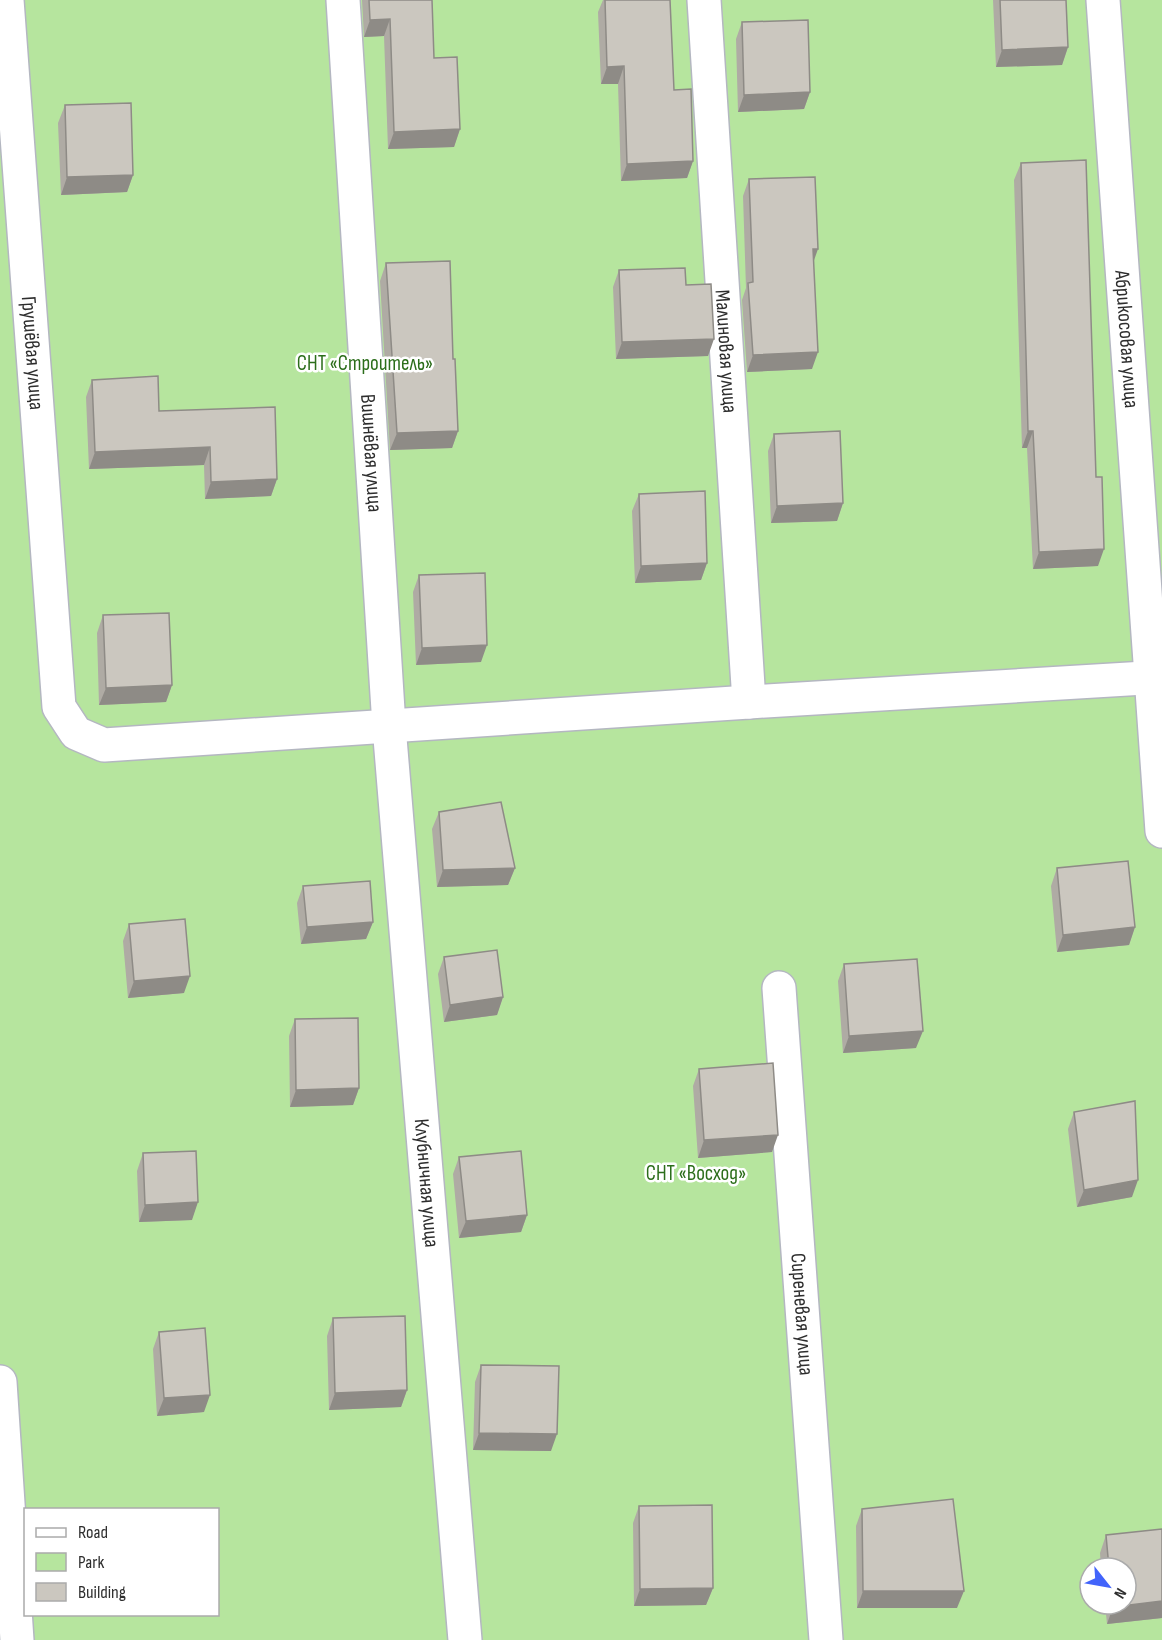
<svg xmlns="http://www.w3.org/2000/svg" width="1162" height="1640" viewBox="0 0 1162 1640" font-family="'Sofia Sans Condensed',sans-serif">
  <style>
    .green { fill: #b6e59e; fill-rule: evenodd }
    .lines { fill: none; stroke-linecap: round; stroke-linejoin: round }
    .minor-casing { stroke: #b4b7c1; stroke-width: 36 }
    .minor { stroke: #fff; stroke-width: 33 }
    .wall { fill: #afaba4 }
    .shaded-wall { fill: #8e8b86 }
    .building { fill: #cbc7bf; stroke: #8e8b86; stroke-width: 1.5 }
    .labels { text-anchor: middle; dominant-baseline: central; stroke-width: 5; stroke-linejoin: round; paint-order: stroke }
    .street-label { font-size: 21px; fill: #2e2e2e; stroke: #fff }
    .park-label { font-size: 21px; fill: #2c6e1b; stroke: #fff }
  </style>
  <rect width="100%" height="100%" fill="#efe9e1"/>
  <path class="green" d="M0 0H1162V1640H0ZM26 1510H218V1614H26ZM1090 1568H1126V1604H1090Z"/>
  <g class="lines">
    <g class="minor-casing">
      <g id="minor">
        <path id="s1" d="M7 0 59 707 76 733 104 745 749 702 1162 677"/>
        <path id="s2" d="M343 0 389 726 465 1640"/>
        <path id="s3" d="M704 0 749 702"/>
        <path id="s4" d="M1103 0 1162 831"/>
        <path id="s5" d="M779 988 826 1640"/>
        <path d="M0 1382 17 1640"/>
      </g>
    </g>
    <use href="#minor" class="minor"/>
  </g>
  <path class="wall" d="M362 0H432L434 58 460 129 454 147 388 149 384 36 364 37Z
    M603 0H670L674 90 693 161 687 178 621 181 618 84H601L598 12Z
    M993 0H1066L1068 47 1062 65 996 67Z
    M742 22 810 92 804 109 738 112 736 39Z
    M65 105 133 175 127 192 61 195 58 123Z
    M1021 163 1098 566 1033 569 1027 448H1022L1014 180Z
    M749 179 812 369 747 372 742 300 746 288 743 196Z
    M386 263 453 359 458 431 452 448 390 450 380 281Z
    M619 270 686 285 708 356 616 359 613 287Z
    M92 380 159 411 277 479 271 496 205 499 204 465 89 469 86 397Z
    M774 434 843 503 837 521 771 523 768 451Z
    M639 494 707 563 701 580 635 583 632 511Z
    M419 575 481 662 416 665 413 592Z
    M103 615 172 685 166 702 99 705 97 633Z
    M439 812 515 868 508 885 437 887 432 829Z
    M1057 868 1135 927 1129 945 1057 952 1051 886Z
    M303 886 373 922 366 939 301 944 297 903Z
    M129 924 184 993 128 998 123 941Z
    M444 957 503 997 497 1015 444 1022 438 974Z
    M844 964 916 1048 843 1053 838 981Z
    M295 1019 359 1088 353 1105 290 1107 289 1036Z
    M699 1069 772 1152 698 1158 693 1086Z
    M1074 1112 1132 1197 1077 1207 1068 1129Z
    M143 1153 192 1220 139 1222 137 1171Z
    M459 1157 527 1215 521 1232 459 1238 453 1174Z
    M333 1318 407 1390 401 1407 329 1410 327 1336Z
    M159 1332 204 1412 157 1416 153 1349Z
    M481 1365 551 1451 473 1450 475 1382Z
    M639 1506 713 1588 706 1605 634 1606 633 1523Z
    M862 1509 957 1608H857L856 1526Z
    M1162 1529V1618L1107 1624 1105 1604H1126V1568H1101L1100 1553 1106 1535Z"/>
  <path class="shaded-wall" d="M390 19 384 36 364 37 370 20Z
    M1068 47 1062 65 996 67 1002 50Z
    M624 66 618 84H601L607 67Z
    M810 92 804 109 738 112 744 95Z
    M460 129 454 147 388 149 394 132Z
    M693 161 687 178 621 181 627 164Z
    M133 175 127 192 61 195 67 177Z
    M813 249H818L812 266Z
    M714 339 708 356 616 359 622 342Z
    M818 352 812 369 747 372 753 355Z
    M458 431 452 448 390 450 397 433Z
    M1028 431H1033L1027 448H1022Z
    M210 447 204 465 89 469 95 452Z
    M277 479 271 496 205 499 211 482Z
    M843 503 837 521 771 523 777 506Z
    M1104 549 1098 566 1033 569 1039 552Z
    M707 563 701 580 635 583 641 566Z
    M487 645 481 662 416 665 422 648Z
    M172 685 166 702 99 705 106 688Z
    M515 868 508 885 437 887 443 870Z
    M373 922 366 939 301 944 307 927Z
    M1135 927 1129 945 1057 952 1063 935Z
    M190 976 184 993 128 998 134 981Z
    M503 997 497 1015 444 1022 450 1005Z
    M923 1031 916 1048 843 1053 849 1036Z
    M359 1088 353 1105 290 1107 296 1090Z
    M778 1135 772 1152 698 1158 704 1140Z
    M1138 1180 1132 1197 1077 1207 1084 1190Z
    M198 1202 192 1220 139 1222 145 1205Z
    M527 1215 521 1232 459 1238 466 1221Z
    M407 1390 401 1407 329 1410 335 1393Z
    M210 1395 204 1412 157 1416 164 1398Z
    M479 1433 557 1434 551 1451 473 1450Z
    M713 1588 706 1605 634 1606 640 1589Z
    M863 1591H964L957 1608H857Z
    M1162 1601V1618L1107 1624 1113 1607Z"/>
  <path class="building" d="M369 0H432L434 58 457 57 460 129 394 132 390 19 370 20Z
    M605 0H670L674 90 691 89 693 161 627 164 624 66 607 67Z
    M1000 0H1066L1068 47 1002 50Z
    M808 20 810 92 744 95 742 22Z
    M131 103 133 175 67 177 65 105Z
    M1086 160 1096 477H1102L1104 549 1039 552 1033 431H1028L1021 163Z
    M815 177 818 249H813L818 352 753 355 748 283 753 282 749 179Z
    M450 261 453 359H455L458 431 397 433 386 263Z
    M685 268 686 285 711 284 714 339 622 342 619 270Z
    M158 376 159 411 275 407 277 479 211 482 210 447 95 452 92 380Z
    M840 431 843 503 777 506 774 434Z
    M705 491 707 563 641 566 639 494Z
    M485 573 487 645 422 648 419 575Z
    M169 613 172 685 106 688 103 615Z
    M501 802 515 868 443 870 439 812Z
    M1128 861 1135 927 1063 935 1057 868Z
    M370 881 373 922 307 927 303 886Z
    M185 919 190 976 134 981 129 924Z
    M497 950 503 997 450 1005 444 957Z
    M917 959 923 1031 849 1036 844 964Z
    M358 1018 359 1088 296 1090 295 1019Z
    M773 1063 778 1135 704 1140 699 1069Z
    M1135 1101 1138 1180 1084 1190 1074 1112Z
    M196 1151 198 1202 145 1205 143 1153Z
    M521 1151 527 1215 466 1221 459 1157Z
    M405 1316 407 1390 335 1393 333 1318Z
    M205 1328 210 1395 164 1398 159 1332Z
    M481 1365 559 1366 557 1434 479 1433Z
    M953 1499 964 1591H863L862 1509Z
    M712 1505 713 1588 640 1589 639 1506Z
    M1162 1529V1601L1113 1607V1604H1126V1568H1109L1106 1535Z"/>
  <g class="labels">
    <g class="street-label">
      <text stroke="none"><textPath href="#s4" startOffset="340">Абрикосовая улица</textPath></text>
      <text stroke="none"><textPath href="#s3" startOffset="352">Малиновая улица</textPath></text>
      <text stroke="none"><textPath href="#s1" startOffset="354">Грушёвая улица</textPath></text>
      <text stroke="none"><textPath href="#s2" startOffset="454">Вишнёвая улица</textPath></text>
      <text stroke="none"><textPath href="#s2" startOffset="1186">Клубничная улица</textPath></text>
      <text stroke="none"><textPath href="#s5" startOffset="327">Сиреневая улица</textPath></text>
    </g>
    <g class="park-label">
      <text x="365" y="363">СНТ «Строитель»</text>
      <text x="696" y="1173">СНТ «Восход»</text>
    </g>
  </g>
  <rect x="24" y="1508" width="195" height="108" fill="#ffffff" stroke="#ababab" stroke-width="1.5"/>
  <rect x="36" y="1528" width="30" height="9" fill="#ffffff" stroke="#ababab" stroke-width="1.5"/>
  <text x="78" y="1538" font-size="18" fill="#2e2e2e">Road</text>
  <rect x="36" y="1553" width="30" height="18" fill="#b6e59e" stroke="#ababab" stroke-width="1.5"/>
  <text x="78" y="1568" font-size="18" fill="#2e2e2e">Park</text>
  <rect x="36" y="1583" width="30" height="18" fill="#cbc7bf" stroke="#ababab" stroke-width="1.5"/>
  <text x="78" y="1598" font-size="18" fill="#2e2e2e">Building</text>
  <g transform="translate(1108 1586) rotate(121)"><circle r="28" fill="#ffffff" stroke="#ababab" stroke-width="1.5"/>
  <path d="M0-4.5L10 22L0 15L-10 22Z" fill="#4264fb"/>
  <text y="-9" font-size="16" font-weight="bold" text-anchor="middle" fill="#2e2e2e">N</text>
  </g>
</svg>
